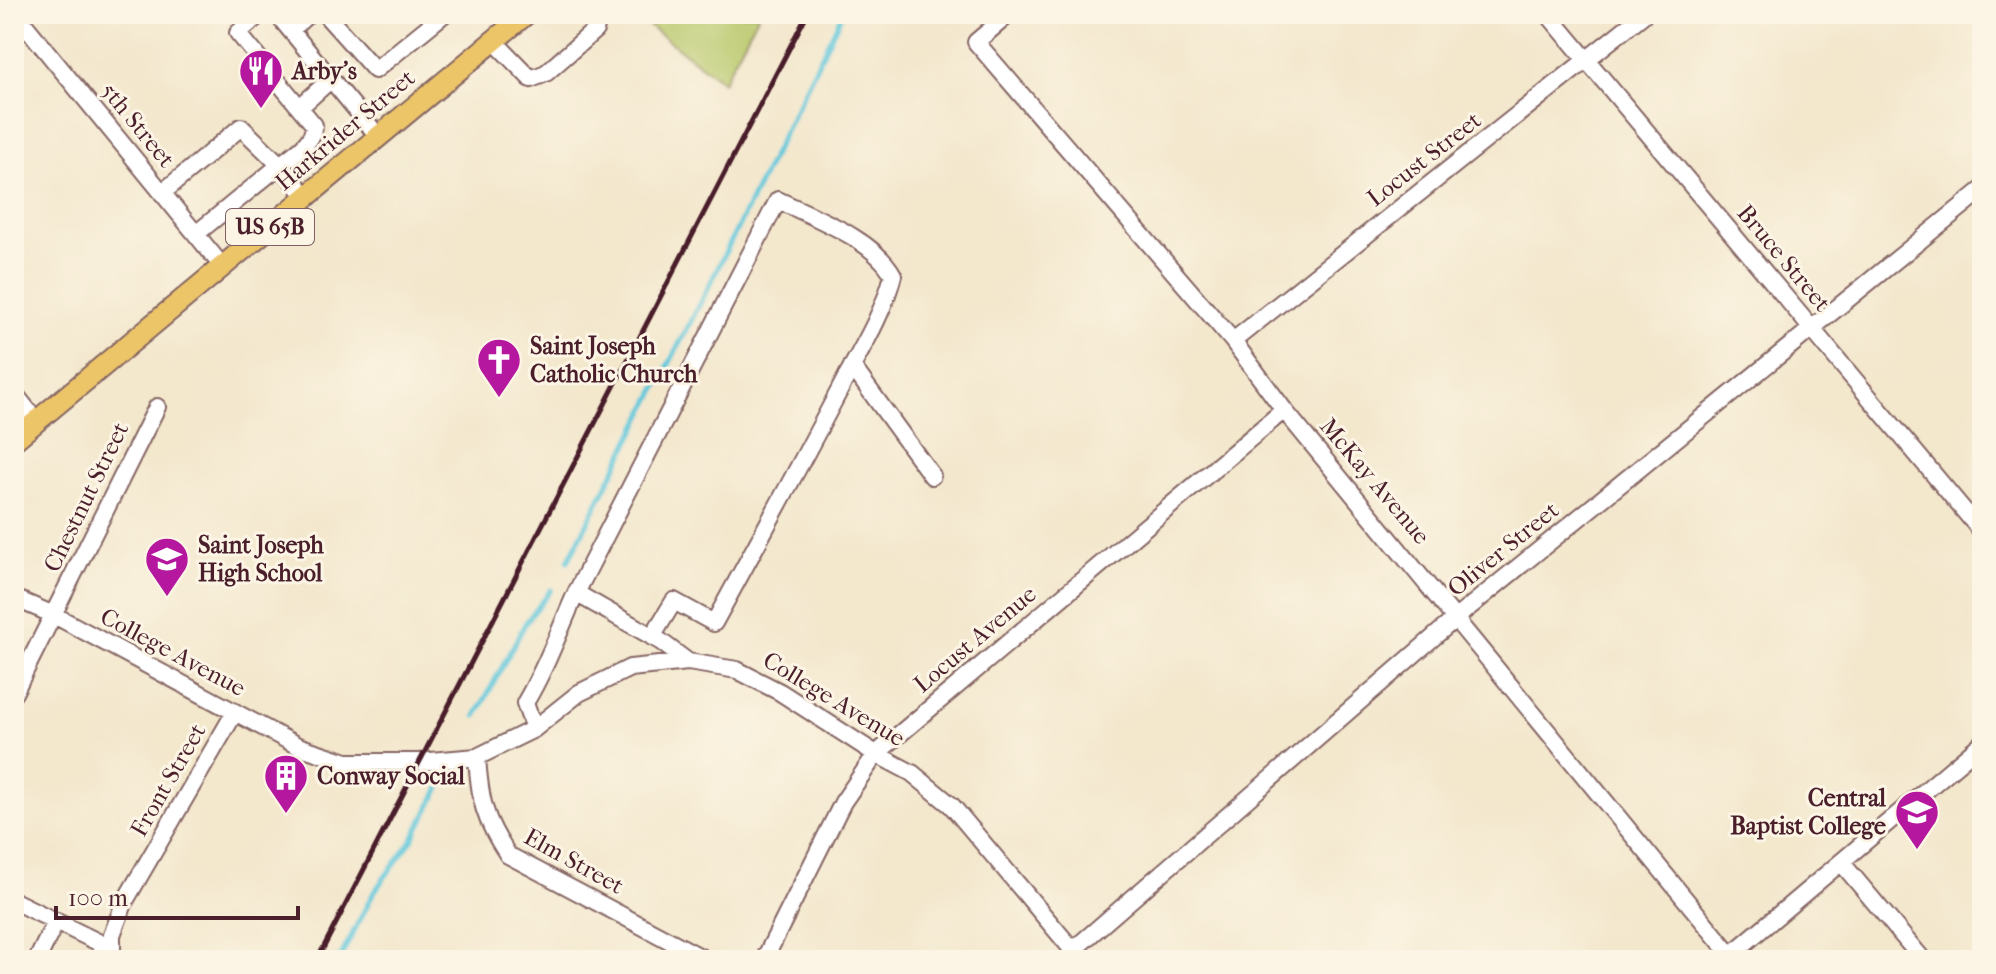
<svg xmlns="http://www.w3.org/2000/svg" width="1996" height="974" viewBox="0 0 1996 974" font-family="'IM FELL French Canon',serif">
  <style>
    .green { fill: #b8c86b; stroke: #81744b; stroke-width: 2 }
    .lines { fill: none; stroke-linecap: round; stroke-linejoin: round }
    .stream { stroke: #5fc7dc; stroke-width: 5 }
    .minor-casing { stroke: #856563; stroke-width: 20 }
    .major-casing { stroke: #856563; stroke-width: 24 }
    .minor { stroke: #fff; stroke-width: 16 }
    .major { stroke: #ecc569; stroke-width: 20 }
    .rail { stroke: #4a1f2b; stroke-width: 5 }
    .labels { text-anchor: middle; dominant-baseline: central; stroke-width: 6; stroke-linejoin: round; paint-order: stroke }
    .shield { fill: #fcf5e5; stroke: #7f5f63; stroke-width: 2 }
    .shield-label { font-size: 22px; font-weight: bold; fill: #4a1f2b }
    .poi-label { font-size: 24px; font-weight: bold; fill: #4a1f2b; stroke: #fcf5e5; text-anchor: start }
    .street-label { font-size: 24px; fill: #4a1f2b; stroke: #fcf5e5 }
  </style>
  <rect width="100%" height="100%" fill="#fcf5e5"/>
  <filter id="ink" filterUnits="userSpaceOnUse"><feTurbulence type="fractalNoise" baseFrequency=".0125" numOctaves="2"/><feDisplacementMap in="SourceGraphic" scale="16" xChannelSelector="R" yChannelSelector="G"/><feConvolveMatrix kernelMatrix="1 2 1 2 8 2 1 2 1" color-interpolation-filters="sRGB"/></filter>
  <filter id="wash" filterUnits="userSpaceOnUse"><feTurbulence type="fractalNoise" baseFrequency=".006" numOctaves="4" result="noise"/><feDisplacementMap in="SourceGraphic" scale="32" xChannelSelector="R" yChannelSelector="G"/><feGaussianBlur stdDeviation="1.8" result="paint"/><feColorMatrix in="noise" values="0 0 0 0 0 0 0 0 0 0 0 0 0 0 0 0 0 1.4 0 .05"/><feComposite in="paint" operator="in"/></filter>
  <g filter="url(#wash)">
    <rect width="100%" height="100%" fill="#f3e7cc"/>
    <path class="green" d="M633 14H759L723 82Z"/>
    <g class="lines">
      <path class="stream" d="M568 561 709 286 842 14
        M476 716 526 622 551 590
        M339 960 374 892 412 840 442 784"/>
    </g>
  </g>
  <g filter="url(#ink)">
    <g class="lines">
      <g class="minor-casing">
        <path id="minor" d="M16 14 222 266
          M260 14 238 33 314 125C314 143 293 154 280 165L306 196
          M277 14 378 136
          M325 14 375 70 444 14
          M1009 14 976 42 1233 341 1284 410 1731 955
          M1548 14 1982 532
          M291 30 308 14
          M494 41 531 79 546 73 595 30 599 17 597 14
          M300 107 331 79
          M162 193 241 127 280 165 196 234
          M1233 341 1644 14
          M852 366 932 476
          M14 393 37 422
          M576 593 660 641 688 662
          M14 598 54 615 298 746 347 762H419L477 757 534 729 579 693 630 668 688 662 737 670 780 692 876 754 912 773 952 806 1081 960
          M14 693 157 407
          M534 729 525 703C546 668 559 631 576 593L778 200C813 217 874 239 893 275 883 316 858 354 839 391 798 469 756 546 714 623L674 601 652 637
          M477 757C480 801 484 819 508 855L706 960
          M1841 862 1923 960
          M14 901 110 948
          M1069 959 1073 950 1457 617 1982 190
          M37 960 56 921
          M112 960V935L125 901 235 712
          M764 960 843 802 876 754 1284 410
          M1725 960 1982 743"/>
      </g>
      <g class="major-casing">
        <path id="major" d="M14 440 526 14"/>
      </g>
      <use href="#minor" class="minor"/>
      <use href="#major" class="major"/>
      <path class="rail" d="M317 960 807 14"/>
    </g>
  </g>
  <defs>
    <g id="restaurant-pin" transform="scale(2.3)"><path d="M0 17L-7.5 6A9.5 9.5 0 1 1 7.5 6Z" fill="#b5179e" stroke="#fcf5e5"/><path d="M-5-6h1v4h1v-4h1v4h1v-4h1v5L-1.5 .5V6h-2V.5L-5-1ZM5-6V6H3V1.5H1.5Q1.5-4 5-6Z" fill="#fff"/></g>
    <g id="church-pin" transform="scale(2.3)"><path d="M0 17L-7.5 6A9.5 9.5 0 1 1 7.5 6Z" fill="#b5179e" stroke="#fcf5e5"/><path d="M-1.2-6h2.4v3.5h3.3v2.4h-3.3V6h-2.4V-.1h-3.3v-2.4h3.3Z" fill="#fff"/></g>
    <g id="school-pin" transform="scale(2.3)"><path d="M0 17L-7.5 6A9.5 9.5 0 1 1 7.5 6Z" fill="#b5179e" stroke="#fcf5e5"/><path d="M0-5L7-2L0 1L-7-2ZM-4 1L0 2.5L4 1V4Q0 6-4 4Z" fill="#fff"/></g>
    <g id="building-pin" transform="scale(2.3)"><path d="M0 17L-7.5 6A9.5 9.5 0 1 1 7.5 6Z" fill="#b5179e" stroke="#fcf5e5"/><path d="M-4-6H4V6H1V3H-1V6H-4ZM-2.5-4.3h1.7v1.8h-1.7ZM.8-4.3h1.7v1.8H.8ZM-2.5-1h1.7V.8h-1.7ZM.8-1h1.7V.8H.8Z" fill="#fff"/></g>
    <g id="university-pin" transform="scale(2.3)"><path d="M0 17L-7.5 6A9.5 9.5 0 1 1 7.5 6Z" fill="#b5179e" stroke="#fcf5e5"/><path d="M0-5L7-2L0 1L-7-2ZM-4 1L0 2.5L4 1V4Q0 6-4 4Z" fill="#fff"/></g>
  </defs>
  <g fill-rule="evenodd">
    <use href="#restaurant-pin" x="261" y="71"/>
    <use href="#church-pin" x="499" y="360"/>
    <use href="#school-pin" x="167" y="559"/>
    <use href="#building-pin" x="286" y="776"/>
    <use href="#university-pin" x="1917" y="812"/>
  </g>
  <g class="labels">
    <rect class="shield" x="226" y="209" width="88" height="36" rx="6"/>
    <g class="shield-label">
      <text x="270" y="227">US 65B</text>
    </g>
    <g class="poi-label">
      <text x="292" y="71">Arby's</text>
      <text x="530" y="346">Saint Joseph<tspan x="530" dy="28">Catholic Church</tspan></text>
      <text x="198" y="545">Saint Joseph<tspan x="198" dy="28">High School</tspan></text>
      <text x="317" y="776">Conway Social</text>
      <text x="1886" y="798" text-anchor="end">Central<tspan x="1886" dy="28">Baptist College</tspan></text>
    </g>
    <g class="street-label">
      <text transform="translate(138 125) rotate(51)">5th Street</text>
      <text transform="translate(345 130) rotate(-40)">Harkrider Street</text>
      <text transform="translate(1424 159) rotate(-38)">Locust Street</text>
      <text transform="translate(1784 258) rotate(50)">Bruce Street</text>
      <text transform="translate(1375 481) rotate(50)">McKay Avenue</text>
      <text transform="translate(86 497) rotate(-64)">Chestnut Street</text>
      <text transform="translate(1503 549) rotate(-39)">Oliver Street</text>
      <text transform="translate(975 639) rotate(-40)">Locust Avenue</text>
      <text transform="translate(173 652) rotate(28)">College Avenue</text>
      <text transform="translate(834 699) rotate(31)">College Avenue</text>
      <text transform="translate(168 780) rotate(-60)">Front Street</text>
      <text transform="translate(574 861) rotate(29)">Elm Street</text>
    </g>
  </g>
  <rect width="1996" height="974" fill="none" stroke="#fcf5e5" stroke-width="48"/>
  <path d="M56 906v12h242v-12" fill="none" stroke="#4a1f2b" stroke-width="4"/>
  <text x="68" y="906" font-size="24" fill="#4a1f2b" stroke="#fcf5e5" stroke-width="6" paint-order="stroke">100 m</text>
</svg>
